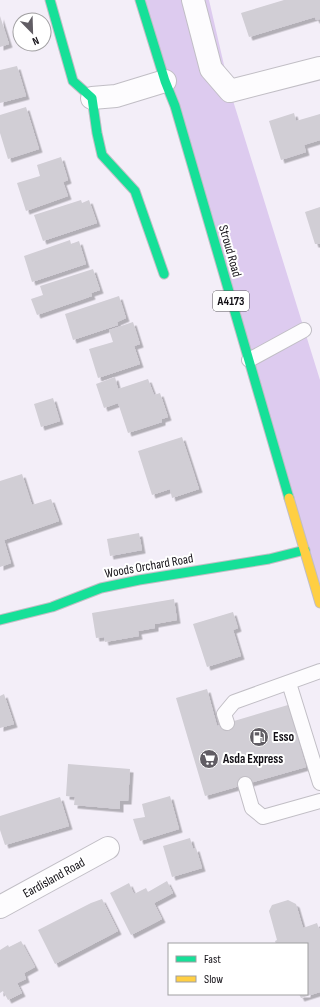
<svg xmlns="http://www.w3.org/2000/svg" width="320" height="1007" viewBox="0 0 320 1007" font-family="'Sofia Sans Condensed',sans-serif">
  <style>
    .green { fill: #ddcbef }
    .building { fill: #d1ced5; filter: url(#shadow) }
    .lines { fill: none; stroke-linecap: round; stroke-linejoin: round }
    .lane-casing { stroke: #c1bec5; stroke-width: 16 }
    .street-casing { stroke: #c1bec5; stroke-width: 24 }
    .fast-casing { stroke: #c1bec5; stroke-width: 11 }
    .slow-casing { stroke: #c1bec5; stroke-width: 11 }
    .lane { stroke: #fdfcfe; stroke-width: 14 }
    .street { stroke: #fdfcfe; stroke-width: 22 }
    .fast { stroke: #16e098; stroke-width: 9 }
    .slow { stroke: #ffcf43; stroke-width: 9 }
    .labels { text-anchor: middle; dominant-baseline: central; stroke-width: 4; stroke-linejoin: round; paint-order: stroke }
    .shield { fill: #fff; stroke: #59575b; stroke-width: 1 }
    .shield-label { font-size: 12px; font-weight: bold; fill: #120f15 }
    .street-label { font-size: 13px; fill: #120f15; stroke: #fff }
    .poi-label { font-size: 13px; font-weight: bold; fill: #120f15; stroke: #fff; text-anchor: start }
  </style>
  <defs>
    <filter id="shadow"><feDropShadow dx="3.5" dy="3.5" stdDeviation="0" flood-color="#0004"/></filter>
  </defs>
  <rect width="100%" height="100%" fill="#f3eef8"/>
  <path class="green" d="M140 0H209L230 91 320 380V603Z"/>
  <path class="building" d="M284 0H320V19L316 20 315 17 249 37 241 13Z
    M0 16 9 44 0 47Z
    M17 66 26 96 0 103V70Z
    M26 107 39 149 8 159 0 133V115Z
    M294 113 296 121 320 114V140L304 145 306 152 281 160 269 121Z
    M61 157 68 180 63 182 68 196 26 211 17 183 40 176 37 165Z
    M81 200 82 203 89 200 97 223 43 241 34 215Z
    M320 207V244H315L305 212Z
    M70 240 71 244 79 241 86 264 32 282 24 256Z
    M93 269 100 290 91 293 92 296 37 315 31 299 43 295 40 286Z
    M119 296 126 318 117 322 118 325 73 340 65 314Z
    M133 322 140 344 134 346 140 364 98 378 89 349 113 342 109 330Z
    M115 377 118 389 148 379 154 395 160 393 168 417 162 419V422L128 433 118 403 104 408 96 384Z
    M53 398 60 421 41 427 34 404Z
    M182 437 199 489 172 498 170 489 152 495 138 451Z
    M22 474 32 505 51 499 59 521 4 540 11 563 0 567V481Z
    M139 533 142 550 110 556 107 539Z
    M174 599 177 620 155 624V628L138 631 139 636 105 642 104 637 96 638 92 613Z
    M233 612 238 628 233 630 241 656 207 667 193 624Z
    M207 689 217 726 288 705 306 767 205 796 176 698Z
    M4 694 14 724 0 728V696Z
    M68 764 130 769 128 801H120V809L74 805 75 797 66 796Z
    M170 796 179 829 140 841 133 819 145 817 142 804Z
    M60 797 69 826 5 845 0 830V816Z
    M190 838 193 849 196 848 202 868 172 877 163 846Z
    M167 881 173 893 154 903 162 919 131 935 110 893 129 883 134 894 146 888 148 892Z
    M102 899 118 931 55 964 38 930 91 903Z
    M288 900 296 904 303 928 317 923 319 929 320 928V992L301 998 299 994H307V944H276L275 941 277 940 269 911 272 905Z
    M21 941 35 967 24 973 26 979 17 983 22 993 8 1000 3 991 0 993V950L8 945 9 947Z"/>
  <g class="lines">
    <g class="lane-casing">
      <path id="lane" d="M249 360 304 330
        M289 683 320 783
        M227 723 224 714 234 702 320 671
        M245 784 252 808 263 817 320 801"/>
    </g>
    <g class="street-casing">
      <path id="street" d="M193 0 211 69 230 91 320 68
        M92 98 116 96 165 81
        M0 907 108 848"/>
    </g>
    <g class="fast-casing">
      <path id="fast" d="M50 0 73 81 92 98 97 133 102 155 135 191 164 274
        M140 0 165 81 175 106 289 498
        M0 620 52 607 101 588 139 580 269 559 305 550"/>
    </g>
    <g class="slow-casing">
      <path id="slow" d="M289 498 320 603"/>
    </g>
    <use href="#lane" class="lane"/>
    <use href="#street" class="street"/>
    <use href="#fast" class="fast"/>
    <use href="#slow" class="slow"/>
  </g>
  <defs>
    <g id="fuel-disc" transform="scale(1)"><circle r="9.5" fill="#615d64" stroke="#fff"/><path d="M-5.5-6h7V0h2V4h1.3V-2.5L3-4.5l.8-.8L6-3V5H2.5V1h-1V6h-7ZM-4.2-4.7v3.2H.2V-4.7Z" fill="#fff"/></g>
    <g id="supermarket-disc" transform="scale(1)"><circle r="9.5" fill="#615d64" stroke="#fff"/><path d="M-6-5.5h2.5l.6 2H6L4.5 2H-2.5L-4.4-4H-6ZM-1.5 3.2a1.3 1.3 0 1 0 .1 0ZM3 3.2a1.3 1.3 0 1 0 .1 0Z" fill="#fff"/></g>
  </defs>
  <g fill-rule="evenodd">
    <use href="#fuel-disc" x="259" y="737"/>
    <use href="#supermarket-disc" x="209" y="759"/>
  </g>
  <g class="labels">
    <rect class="shield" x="213" y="291" width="36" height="20" rx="3"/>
    <g class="shield-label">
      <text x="231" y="301">A4173</text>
    </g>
    <g class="street-label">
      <text transform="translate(230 251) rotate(74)">Stroud Road</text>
      <text transform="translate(149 566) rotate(-10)">Woods Orchard Road</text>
      <text transform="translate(54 878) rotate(-29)">Eardisland Road</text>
    </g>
    <g class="poi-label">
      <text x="273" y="737">Esso</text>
      <text x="223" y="759">Asda Express</text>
    </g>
  </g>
  <rect x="168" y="943" width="140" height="52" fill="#ffffff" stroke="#a09fa1"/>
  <rect x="176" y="956" width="20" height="6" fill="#16e098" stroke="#a09fa1"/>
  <text x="204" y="963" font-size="12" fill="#120f15">Fast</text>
  <rect x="176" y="976" width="20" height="6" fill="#ffcf43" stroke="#a09fa1"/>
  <text x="204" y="983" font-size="12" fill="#120f15">Slow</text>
  <g transform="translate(32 32) rotate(157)"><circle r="19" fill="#ffffff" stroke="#a09fa1"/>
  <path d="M0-3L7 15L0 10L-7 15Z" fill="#615d64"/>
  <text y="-6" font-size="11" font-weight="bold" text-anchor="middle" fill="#120f15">N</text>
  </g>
</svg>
